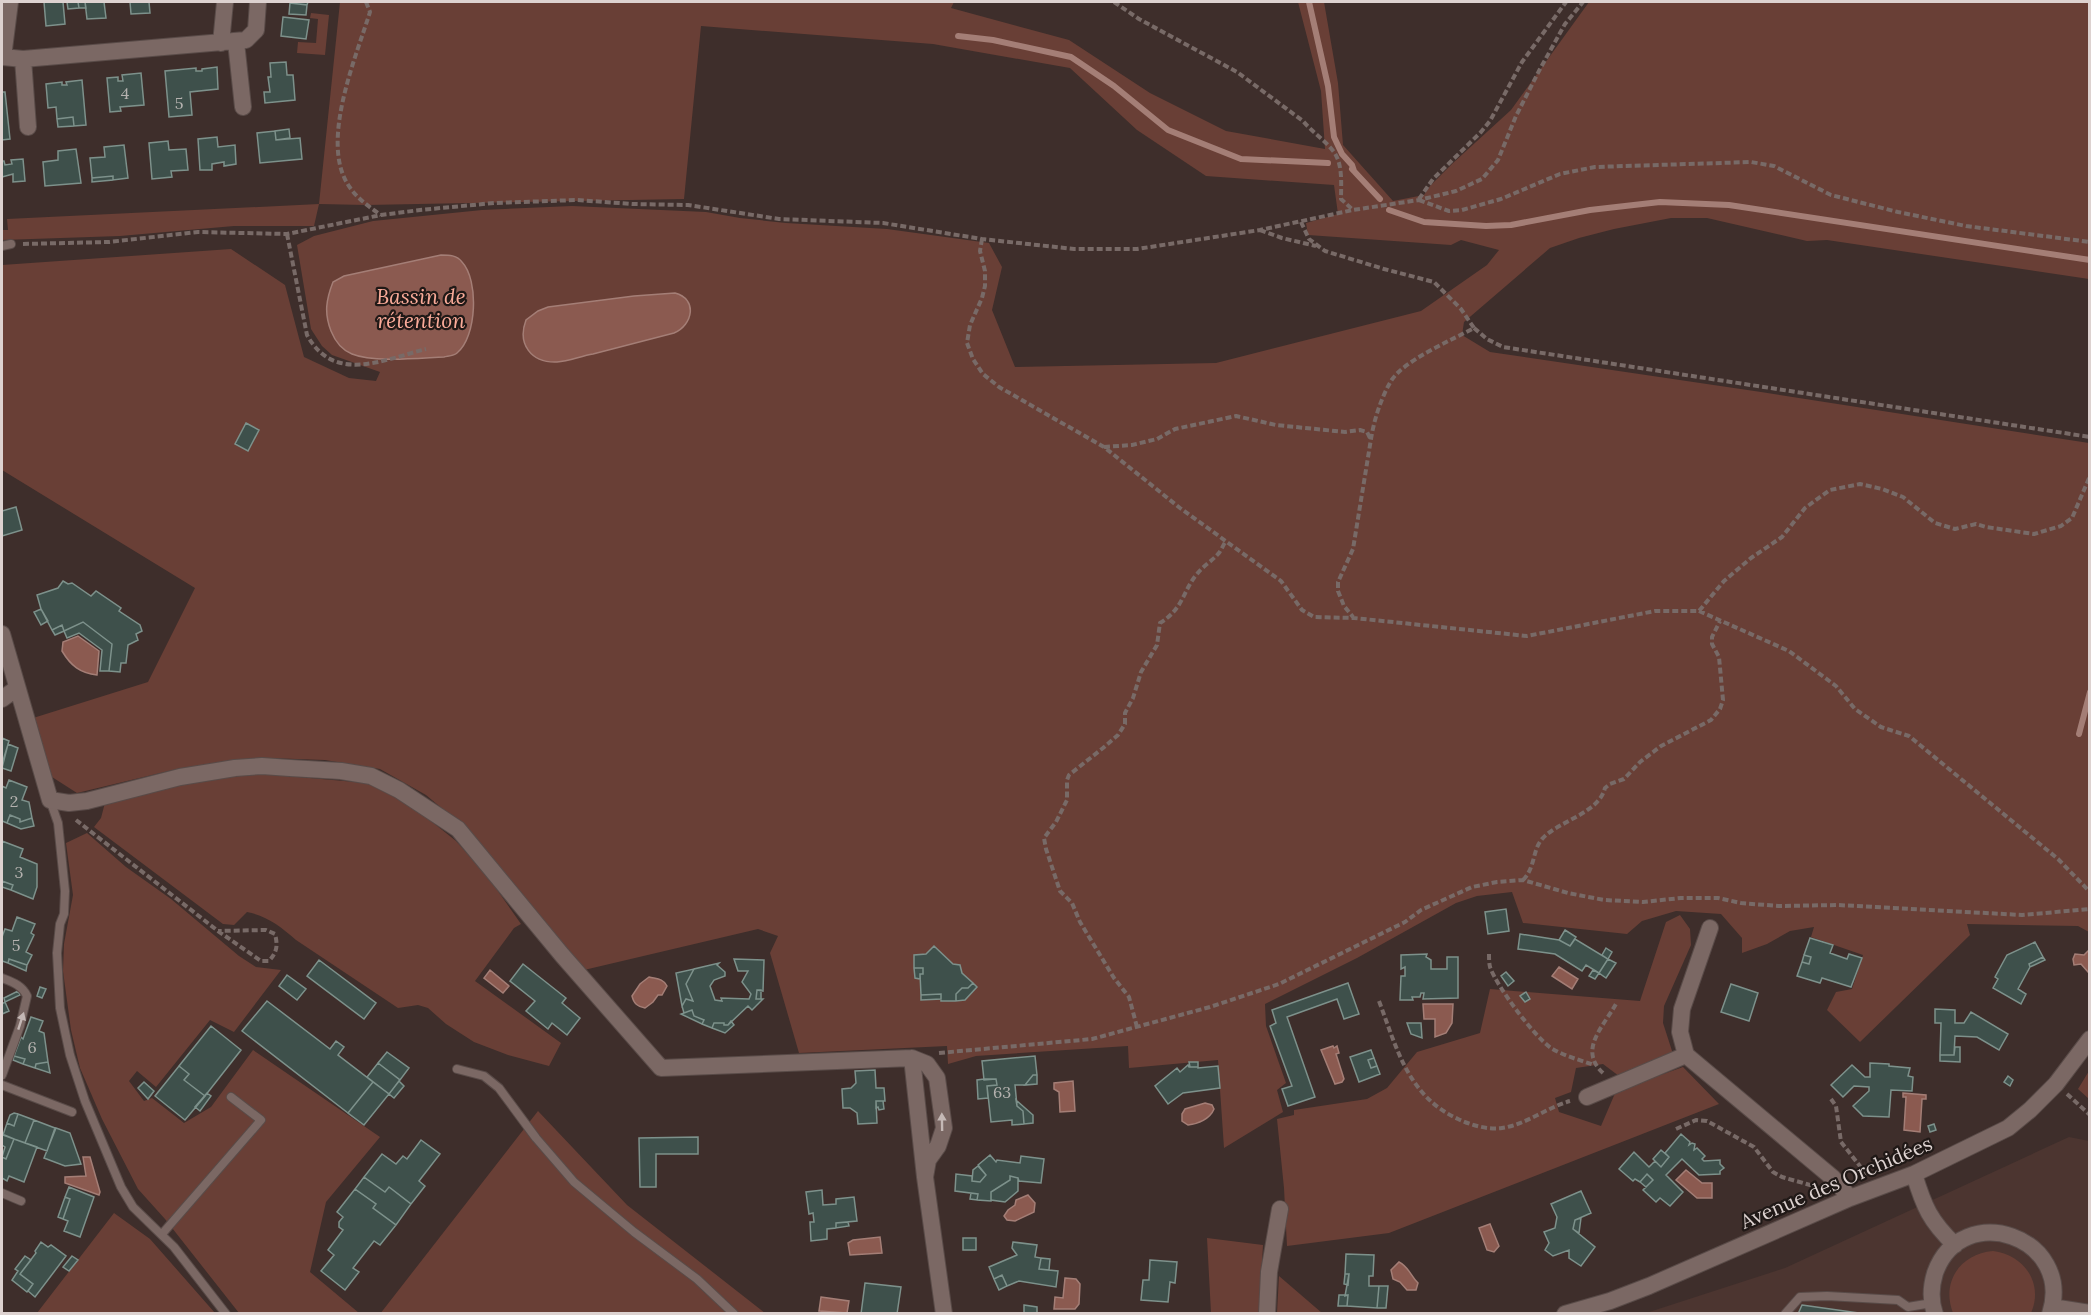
<svg xmlns="http://www.w3.org/2000/svg" width="2091" height="1315" viewBox="0 0 2091 1315" font-family="Lora,serif">
  <style>
    .built { fill: #4c3530 }
    .green { fill: #693f36 }
    .water { fill: #8b5a50; stroke: #a47e76; stroke-width: 1.5 }
    .lines { fill: none; stroke-linecap: round; stroke-linejoin: round }
    .stream { stroke: #a47e76; stroke-width: 6 }
    .building { fill: #3e504b; stroke: #7d918b; stroke-width: 1.5 }
    .lane-casing { stroke: #594b48; stroke-width: 10 }
    .street-casing { stroke: #594b48; stroke-width: 18 }
    .path { stroke: #786a67; stroke-width: 4; stroke-dasharray: 6 3; stroke-linecap: butt }
    .lane { stroke: #7b6864; stroke-width: 8 }
    .street { stroke: #7b6864; stroke-width: 16 }
    .oneway { fill: #c4b8b5 }
    .labels { text-anchor: middle; dominant-baseline: central; stroke-width: 4.5; stroke-linejoin: round; paint-order: stroke }
    .number-label { font-size: 16px; fill: #b5b2af }
    .street-label { font-size: 20px; fill: #ddd2d0; stroke: #201917 }
    .water-label { font-size: 21px; font-style: italic; fill: #faab99; stroke: #201917 }
  </style>
  <rect width="100%" height="100%" fill="#3e2e2b"/>
  <path class="built" d="M2069 1137 2089 1141V1313L1643 1314 1785 1268Z"/>
  <path class="green" d="M340 2H954L951 8 1069 40 1150 93 1226 131 1325 149 1321 91 1298 2H1324L1338 83 1343 145 1393 201 1424 195 1430 186 1453 163 1511 110 1589 2H2089V279L1827 240 1807 241 1707 218H1671L1614 229 1579 238 1550 248 1464 322 1462 335 1490 352 1761 392 2089 443V932L2078 926 1967 924 1970 935 1860 1042 1827 1010 1836 992 1852 989 1863 955 1811 937 1814 927 1790 931 1767 944 1742 953V938L1721 914 1676 911 1642 921 1627 934 1523 923 1512 892 1477 896 1456 903 1357 958 1265 1004 1266 1026 1286 1083 1277 1090 1283 1112 1224 1148 1218 1060 1129 1068 1128 1046 976 1056 948 1064 947 1046 799 1053 770 953 778 936 758 929 584 970 469 831 426 795 380 769 325 760 268 758 177 769 77 793 52 777 30 719 148 682 195 588 2 470V265L231 249 285 285 304 357 349 378 376 381 380 372 332 355 322 346 311 329 297 245 314 236 373 221 482 210 572 206 706 212 740 218 786 223 887 229 989 243 1002 267 992 310 1015 367 1216 363 1421 311 1487 265 1499 250 1461 240 1451 245 1308 235 1306 223 1338 214 1334 185 1206 176 1137 130 1070 68 933 44 701 26 684 199 366 205 319 204 314 226H234L120 236 2 240V230H8L7 219 319 204Z
    M311 13 329 15 325 55 297 53 298 42 316 43 318 19 310 18Z
    M264 774 367 783 401 797 456 841 488 877 521 924 514 928 475 981 561 1043 549 1066 508 1055 474 1042 446 1024 428 1008 418 1005 398 1008 296 940C280 926 267 916 247 912L234 925 223 924 94 827 101 818 106 799 234 775Z
    M87 833 126 867 171 899 239 956 256 967 281 970 234 1032 210 1020 156 1087 137 1071 129 1081 144 1101 152 1098 184 1123 211 1107 253 1050 380 1137 326 1202 310 1272 359 1313H239L165 1219 138 1189 102 1119 80 1068 71 1030 63 971 64 944 73 895 66 843Z
    M1680 915 1690 929 1691 945 1664 1006 1663 1023 1673 1054 1619 1076 1603 1064 1576 1068 1571 1092 1555 1098 1559 1112 1601 1126 1616 1091 1683 1067 1719 1104 1389 1233 1287 1246 1284 1188 1277 1119 1294 1115V1110L1367 1099 1387 1088 1417 1052 1480 1033 1490 989 1640 1001 1666 922Z
    M2089 1071 2090 1099H2089L2078 1089Z
    M538 1111 627 1205 765 1313 380 1314Z
    M114 1213 150 1239 215 1313H37Z
    M1207 1238 1263 1245 1259 1313H1211Z
    M1993 1251C2024 1255 2044 1283 2031 1313H1953C1941 1282 1960 1254 1993 1251Z
    M1279 1276 1322 1313H1277Z"/>
  <path class="water" d="M441 255C449 255 457 255 462 262 479 280 477 337 457 353 454 356 448 356 444 357 420 358 374 363 352 354 342 350 335 341 331 331 324 313 326 300 333 282L344 276Z
    M675 293C698 299 693 325 674 333 647 340 620 347 593 354 581 356 569 361 557 362 531 363 517 344 526 320L538 311 548 307 634 296Z
    M78 636 99 651 97 675C80 673 71 666 62 651L63 642Z
    M2089 950H2090L2089 973 2081 964 2074 965 2073 959 2075 954 2084 955Z
    M1559 967 1578 979 1572 989 1552 976Z
    M490 970 509 986 503 993 484 978Z
    M649 977C656 979 663 978 667 986L662 995H658L653 1002 645 1008C637 1006 634 1004 632 996L640 984Z
    M1423 1004H1453L1452 1023 1446 1033 1435 1037V1019H1424Z
    M1333 1046 1334 1048 1337 1046 1339 1053 1336 1054 1344 1079 1342 1082 1335 1084 1321 1050Z
    M1073 1081 1075 1111 1060 1112 1059 1092 1054 1089V1083Z
    M1903 1093 1926 1095V1099H1922L1920 1132 1904 1130 1906 1097H1903Z
    M1205 1103 1212 1105 1214 1109C1210 1119 1198 1124 1188 1125L1182 1121V1114L1185 1109Z
    M83 1157H90L100 1192 99 1195 65 1183V1177L86 1176Z
    M1686 1170 1702 1183H1712V1198H1697L1676 1180Z
    M1028 1195 1035 1203 1034 1212 1015 1221 1007 1220 1004 1216 1008 1210 1015 1205 1016 1200Z
    M1490 1224 1499 1246 1494 1252 1487 1250 1479 1228Z
    M880 1237 882 1253 850 1255 848 1243 853 1240Z
    M1399 1262C1409 1267 1410 1275 1418 1283L1416 1290H1407L1400 1282 1393 1279 1391 1270Z
    M1065 1278 1076 1279 1080 1284 1079 1304 1075 1309H1054L1055 1297 1063 1298Z
    M821 1297 849 1301 847 1313 819 1311Z"/>
  <g class="lines">
    <path class="stream" d="M1309 2 1328 86 1334 137 1342 154 1352 165 1354 171
      M958 36 993 40 1071 57 1114 86 1168 130 1241 159 1328 163
      M1352 169 1380 199
      M1389 210 1424 222 1486 226 1511 225 1590 210 1660 202 1729 205 2090 260
      M2079 734 2090 692"/>
  </g>
  <path class="building" d="M44 2H63L65 24 46 26Z
    M67 2H78L79 8 68 9Z
    M78 2H85L86 8H79Z
    M85 2H104L106 18 87 19Z
    M130 2H149L150 13 131 14Z
    M290 2H308L307 5 290 3Z
    M290 3 307 5 306 15 289 14Z
    M283 17 309 20 306 39 281 36Z
    M286 62 287 75H293L295 100 265 103 264 92H270L268 77H271L270 63Z
    M217 67 218 89 190 92 192 115 169 117 165 71 196 68V71H202V69Z
    M141 73 144 105 120 107 121 111 110 112 107 78 118 77V81H123L122 75Z
    M82 80 86 125 74 126 73 117 57 119 56 107 48 108 46 84 62 82V85H67L66 82Z
    M2 92H5L10 139 2 140Z
    M73 117 74 126 58 127 57 119Z
    M289 129 290 138 276 140 275 131Z
    M275 131 276 140 300 138 302 159 260 163 257 133Z
    M217 137 218 147 235 145 236 164 224 166V162L212 164V170H200L198 139Z
    M168 141 169 150 186 149 188 170 171 171 172 177 152 179 149 143Z
    M124 145 128 178 113 180V176L92 178 90 158 105 157 104 147Z
    M76 149 81 183 45 186 43 162 58 160V151Z
    M23 159 25 181 13 182V174L2 177V161H4L5 165 12 164 11 160Z
    M113 176V180L92 182V178Z
    M246 423 259 430 248 451 235 444Z
    M16 507 22 530 2 536V511Z
    M63 581 68 584 72 583 91 596 96 591 121 608 119 611 140 625 142 631 136 634 138 640 128 645 126 663H121L120 672 109 671 112 644 83 622 64 631 62 625 52 630 41 609 37 595 58 588Z
    M41 609 48 621 41 625 34 612Z
    M83 622 112 644 109 671H100L102 650 79 633 67 638 64 631Z
    M62 625 64 631 55 635 52 630Z
    M2 738 9 741 2 764Z
    M8 744 18 748 11 771 2 768Z
    M9 780 27 787 22 800 29 802 32 818 20 822V819L10 815 7 823 2 821V786L6 788Z
    M10 815 20 819V822L32 818 34 826 21 829 7 823Z
    M2 841 23 849 20 857 37 864V887L33 899 11 890 13 885 2 881Z
    M2 881 13 885 11 890 2 887Z
    M1506 909 1509 931 1488 934 1485 912Z
    M17 917 35 924 31 933 34 935 26 952 32 955 27 965 9 959 8 963 2 961V937L5 929 12 931Z
    M1565 930 1576 937 1570 946 1559 940Z
    M1520 934 1559 940 1570 946 1575 939 1608 959 1599 973 1586 965 1582 971 1555 954 1518 949Z
    M1810 938 1833 945 1830 953 1847 959 1849 954 1862 958 1851 987 1822 978 1820 983 1797 976 1802 962 1809 964 1811 957 1804 955Z
    M2035 942 2043 957 2029 964 2030 967 2018 989 2026 994 2021 1004 1993 988 1998 979 1995 977 2007 955Z
    M934 946 953 964 960 965 962 973 973 983 968 988H962L956 994V1001H941V994L921 995 920 974H923V968H914V955L926 954Z
    M1606 948 1612 952 1608 959 1602 955Z
    M1427 954 1426 957 1431 960V969H1447V957H1458V998L1423 999 1424 993H1421L1420 997H1412L1413 1000H1400L1401 976H1405V967L1401 969V955Z
    M1804 955 1811 957 1809 964 1802 962Z
    M2043 957 2045 960 2030 967 2029 964Z
    M9 959 27 965 26 971 8 963Z
    M734 959 764 960 763 991 757 990 756 999H763L752 1010 748 1006 728 1025H724V1023H714L712 1028 702 1024 704 1020 694 1016 692 1010 684 1013 682 1006 686 999 693 1001 686 984 694 969 719 963 717 965 725 972V976L714 980 710 986 715 1000 722 1001 721 998 749 999 751 994 742 982 748 971H738Z
    M1608 959 1616 963 1606 978 1599 973Z
    M319 960 376 1003 364 1019 307 976Z
    M523 964 566 998 562 1003 580 1018 567 1035 552 1023 548 1029 526 1011 535 1001 510 981Z
    M914 968H923V974H920V979L915 978Z
    M694 969 686 984 693 1001 686 999 682 1006 676 973Z
    M1593 970 1599 973 1595 979 1589 976Z
    M1506 972 1514 981 1508 986 1501 976Z
    M287 975 306 989 297 1000 279 986Z
    M973 983 977 987 965 1000 956 1001V994L962 988H968Z
    M1348 983 1359 1014 1344 1019 1337 999 1287 1017 1315 1097 1288 1106 1282 1089 1292 1086 1270 1026 1276 1023 1272 1010Z
    M1731 984 1758 993 1749 1021 1721 1012Z
    M40 987 46 989 42 998 37 996Z
    M757 990H761V999H756Z
    M18 991 20 995 5 1002 4 998Z
    M1526 992 1530 999 1525 1002 1520 996Z
    M941 994V999L921 1000V995Z
    M267 1001 330 1049 336 1041 344 1047 338 1055 373 1082 348 1113 242 1031Z
    M5 1002 9 1011 2 1014V1004Z
    M1935 1009 1955 1010V1023H1964L1971 1012 2008 1034 1999 1050 1977 1037 1955 1036 1954 1055H1940L1941 1023H1935Z
    M692 1010 694 1016 704 1020 702 1024 681 1014Z
    M31 1017 43 1021 39 1031 44 1033 48 1062 36 1064 35 1068 23 1064 25 1059 14 1056 21 1037 23 1039Z
    M731 1021 734 1025 725 1033 712 1028 714 1023H724V1025H728Z
    M1407 1023H1421L1422 1038 1411 1034Z
    M211 1026 241 1050 205 1096 184 1080 189 1074 179 1066Z
    M1955 1047H1960V1062L1940 1061V1055H1954Z
    M1371 1050 1374 1058 1368 1060 1371 1068 1377 1066 1380 1074 1359 1082 1350 1057Z
    M387 1052 409 1068 400 1080 378 1063Z
    M14 1056 25 1059 23 1064 13 1060Z
    M1035 1056 1037 1075H1033L1025 1085H1015L1017 1106 1023 1111 1024 1124 1012 1125V1120L991 1122 987 1086 997 1085 996 1079 984 1080 982 1061Z
    M1374 1058 1377 1066 1371 1068 1368 1060Z
    M48 1062 50 1073 35 1068 36 1064Z
    M1189 1062H1198V1067H1190Z
    M378 1063 400 1080 389 1094 367 1077Z
    M1870 1063 1889 1064V1066L1910 1068 1908 1076 1913 1077 1912 1091 1891 1090 1889 1117 1863 1116 1853 1106 1869 1091V1087L1854 1086 1843 1097 1831 1085 1852 1065 1865 1077H1870Z
    M1188 1065 1189 1067H1198V1068L1218 1066 1220 1088 1183 1093 1168 1104 1155 1086 1177 1068 1180 1072Z
    M179 1066 189 1074 184 1080 205 1096 185 1120 155 1096Z
    M875 1070 876 1088H884L885 1101H876L877 1123 858 1124 857 1113 850 1108H843L842 1089 851 1088 856 1083 855 1071Z
    M1033 1075H1037V1084L1025 1085Z
    M2008 1076 2013 1080 2010 1086 2004 1082Z
    M984 1079H996L997 1085 987 1086 988 1098 978 1099 977 1080Z
    M399 1081 404 1086 394 1098 389 1094Z
    M144 1082 154 1091 148 1099 138 1088Z
    M373 1082 389 1094 364 1125 348 1113Z
    M207 1093 211 1096 200 1111 195 1107Z
    M1016 1100 1033 1115V1123L1024 1124 1023 1111 1017 1106Z
    M876 1101H883L884 1109 879 1110 878 1107 876 1108Z
    M14 1113 18 1114 14 1126 7 1123 10 1115Z
    M18 1114 34 1120 25 1143 3 1135 7 1123 14 1126Z
    M34 1120 55 1128 47 1151 25 1143Z
    M1934 1124 1936 1130 1930 1132 1928 1126Z
    M56 1128 70 1133 81 1164 65 1166 44 1158Z
    M2 1134 14 1139 6 1159 2 1157 5 1147 2 1145Z
    M1681 1134 1690 1142 1689 1145 1692 1143 1695 1144 1694 1150 1697 1148 1705 1156 1702 1159 1704 1161 1720 1160V1164L1724 1168 1720 1171V1174L1699 1175 1682 1159 1666 1175 1683 1192 1670 1206 1660 1198 1656 1202 1643 1190 1653 1180 1647 1174 1640 1182 1635 1179 1633 1181 1619 1169 1634 1152 1649 1167 1655 1161 1661 1167 1669 1157 1665 1153Z
    M698 1137V1154H656V1187H640L639 1138Z
    M14 1139 37 1147 24 1182 9 1176 7 1181 2 1178V1157L6 1159Z
    M421 1140 440 1154 419 1181 425 1186 411 1204 389 1187 385 1192 364 1177 382 1154 396 1164 403 1156 407 1159Z
    M1661 1150 1669 1157 1661 1167 1653 1159Z
    M990 1155 996 1162 997 1160 1020 1163 1021 1156 1044 1159 1041 1183 1019 1181 1018 1178 1010 1176V1180L991 1192V1201L977 1200 978 1194 955 1191 956 1174 972 1176V1181L980 1182 986 1175 978 1165Z
    M978 1166 986 1175 980 1182 972 1181 973 1170Z
    M1647 1174 1653 1180 1646 1187 1640 1182Z
    M1010 1176 1018 1178V1191L1005 1202 991 1200V1192L1010 1180Z
    M364 1177 385 1192 389 1187 411 1204 396 1225 373 1208 376 1204 355 1189Z
    M69 1187 94 1197 80 1237 64 1231 68 1221 63 1219 70 1199 65 1197Z
    M355 1189 376 1204 373 1208 396 1225 380 1245 374 1241 353 1268 359 1272 345 1290 321 1271 334 1255 328 1250 343 1230 339 1227V1222L343 1217 337 1212Z
    M822 1190 823 1205 836 1204V1199L854 1197 857 1221 836 1223V1228L827 1229V1239L811 1241 810 1222H814L813 1213 809 1214 806 1192Z
    M1581 1191 1591 1213 1575 1220 1573 1229 1595 1247 1581 1266 1569 1258V1250L1553 1256 1545 1250 1549 1243 1544 1232 1555 1228 1557 1217 1551 1204Z
    M971 1193 978 1194 977 1200 970 1199Z
    M65 1197 70 1199 63 1219 58 1217Z
    M1581 1218 1579 1233 1573 1229 1575 1220Z
    M848 1222 849 1226 836 1228V1223Z
    M963 1238H976V1250H963Z
    M41 1242 48 1247 51 1245 66 1256 35 1297 28 1291 33 1284 20 1274 36 1253 35 1251Z
    M1013 1242 1037 1245 1035 1257 1041 1258 1039 1269 1058 1271 1056 1287 1019 1281 1007 1286 1002 1275 994 1279 989 1267 1017 1255 1012 1248Z
    M1346 1254 1374 1255 1373 1276H1369V1286H1379L1377 1308 1347 1306 1348 1295 1345 1296 1349 1274H1345Z
    M25 1256 31 1260 20 1274 33 1284 27 1292 12 1280 18 1271 15 1269Z
    M72 1256 78 1260 69 1271 63 1267Z
    M1041 1258 1050 1259 1049 1270 1039 1269Z
    M1150 1260 1177 1262 1175 1283 1170 1282 1168 1302 1141 1300 1143 1280H1149Z
    M1345 1274H1349L1348 1285 1344 1284Z
    M1002 1275 1007 1286 999 1290 994 1279Z
    M865 1283 901 1287 897 1314H861Z
    M1379 1286H1388L1386 1308H1377Z
    M1339 1295H1348L1347 1306H1338Z
    M1024 1305 1037 1307V1314H1024Z
    M1802 1305 1866 1314H1798Z"/>
  <g class="lines">
    <g class="lane-casing">
      <path id="lane" d="M2 246 11 244
        M50 800 58 823 65 891 64 914 60 924 57 953 60 1008 70 1055 85 1101 121 1187 133 1207 174 1247 226 1314
        M2 978C12 982 22 985 27 996L20 1026 2 1075
        M457 1069 484 1076 499 1088 536 1138 574 1182 634 1232 697 1279 734 1314
        M2 1085 72 1112
        M2 1193 21 1201
        M162 1234 261 1120 231 1097
        M1785 1314 1800 1297 1827 1296 1898 1300 1908 1307 1932 1303"/>
    </g>
    <g class="street-casing">
      <path id="street" d="M236 42 243 107
        M221 43 225 2
        M2 57H3L10 2
        M3 57 23 59 246 40 256 30 258 2
        M23 59 28 127
        M2 634 50 800 69 803 87 801 180 777 235 768 262 766 290 768 341 771 371 776 399 790 458 829 562 955 661 1068 912 1058 927 1064 937 1078 944 1128 938 1146 928 1160 925 1177
        M2 699 17 688
        M1710 928 1682 1009 1680 1032 1686 1055 1833 1178 1850 1198
        M912 1058 925 1177 944 1314
        M1587 1097 1686 1055
        M1914 1174C1924 1207 1930 1221 1955 1245
        M2052 1307 2090 1313
        M1267 1314 1269 1272 1280 1209
        M1565 1314 1610 1301 1649 1286 1850 1198 1914 1174 2008 1128 2030 1110 2056 1084 2090 1039
        M1935 1314C1930 1300 1931 1286 1935 1273 1962 1198 2075 1237 2050 1314"/>
    </g>
    <path class="path" d="M366 2 370 12C356 57 321 139 347 183 355 197 368 206 381 215
      M1114 2 1139 19 1237 72 1303 121C1312 132 1325 140 1334 152 1343 165 1341 184 1341 199L1352 209
      M1419 199 1433 179 1481 132 1490 121 1522 62 1566 2
      M1419 200 1449 211 1462 210 1501 199 1560 174 1595 167 1751 162 1774 166 1831 195 1898 212 1966 226 2090 242
      M1301 222 1309 239 1325 251 1384 269 1434 282 1461 309 1474 328C1452 340 1404 360 1391 381 1381 398 1374 420 1371 439L1353 549 1338 582V591L1344 606 1353 617
      M1260 230 1282 238 1316 246
      M287 234 307 335C334 384 383 360 426 349
      M982 239 980 251 985 271V286L982 298 970 325 967 343 973 359 983 374 999 387 1104 447 1180 508 1281 581 1302 610 1314 617 1354 618 1527 636 1655 611H1699L1724 581 1751 558 1782 537 1805 508 1830 490 1860 484 1882 489 1903 497 1935 523 1955 529 1976 524 1986 527 2034 534 2061 526 2072 518 2090 476
      M23 244 109 242 198 232 287 234 381 215 420 210 494 203 577 200 632 204 688 205 779 219 883 223 982 239 1074 249H1137L1260 230 1353 210 1419 200 1456 191 1482 179 1498 160 1516 116 1540 69 1565 24 1583 2
      M1474 328 1487 339 1503 347 2090 437
      M1104 447 1132 445 1157 439 1175 429 1236 416 1276 425 1345 432 1360 430 1367 432 1370 438
      M1699 611 1789 651 1836 686 1855 709 1881 727 1909 736 2058 859 2090 892
      M76 820 218 931 261 961H269C277 952 278 946 275 934L266 930 218 931
      M1523 880C1536 867 1532 849 1543 838 1559 821 1599 813 1605 788L1610 784 1624 779 1640 762 1661 746 1711 720 1720 709 1723 700 1719 657 1712 644V637L1720 621
      M1489 954C1489 958 1489 963 1490 967 1497 987 1534 1036 1551 1048 1564 1056 1580 1060 1594 1065
      M1379 1001C1397 1049 1408 1096 1458 1119 1471 1125 1487 1130 1502 1128 1525 1125 1548 1107 1570 1101
      M1137 1027 1129 997 1114 978 1080 922 1072 903 1060 891 1046 849 1044 838 1056 822 1067 800V780L1069 775 1103 748 1118 735 1125 724V713L1133 698 1141 672 1157 645 1160 623C1184 608 1182 592 1197 574 1203 566 1212 561 1218 554 1221 551 1223 545 1226 541
      M939 1053 1092 1039 1210 1007 1279 984 1405 922 1421 910 1472 887 1497 882 1523 880 1568 893 1604 900 1643 902 1681 898H1718L1741 903 1778 906 1838 905 2022 915 2090 909
      M1603 1073C1578 1050 1603 1027 1616 1004
      M2067 1094 2090 1115
      M1831 1099 1836 1106 1841 1142 1867 1175
      M1676 1129 1696 1120 1707 1121 1754 1147 1773 1172 1782 1177 1810 1185H1816"/>
    <use href="#lane" class="lane"/>
    <use href="#street" class="street"/>
  </g>
  <defs><path id="oneway-solid" d="M-6-.8H1V-3.2L6.5 0L1 3.2V.8H-6Z" transform="scale(1.5)"/></defs>
  <g class="oneway">
    <use href="#oneway-solid" transform="translate(21 1021) rotate(-72)"/>
    <use href="#oneway-solid" transform="translate(942 1122) rotate(-91)"/>
  </g>
  <g class="labels">
    <g class="number-label">
      <text x="125" y="93">4</text>
      <text x="179" y="103">5</text>
      <text x="14" y="801">2</text>
      <text x="19" y="872">3</text>
      <text x="16" y="945">5</text>
      <text x="32" y="1047">6</text>
      <text x="1002" y="1092">63</text>
    </g>
    <g class="street-label">
      <text transform="translate(1836 1182) rotate(-23)">Avenue des Orchidées</text>
    </g>
    <g class="water-label">
      <text x="421" y="296">Bassin de<tspan x="421" dy="24">rétention</tspan></text>
    </g>
  </g>
  <rect width="2091" height="1315" fill="none" stroke="#ddd2d0" stroke-width="6"/>
</svg>
